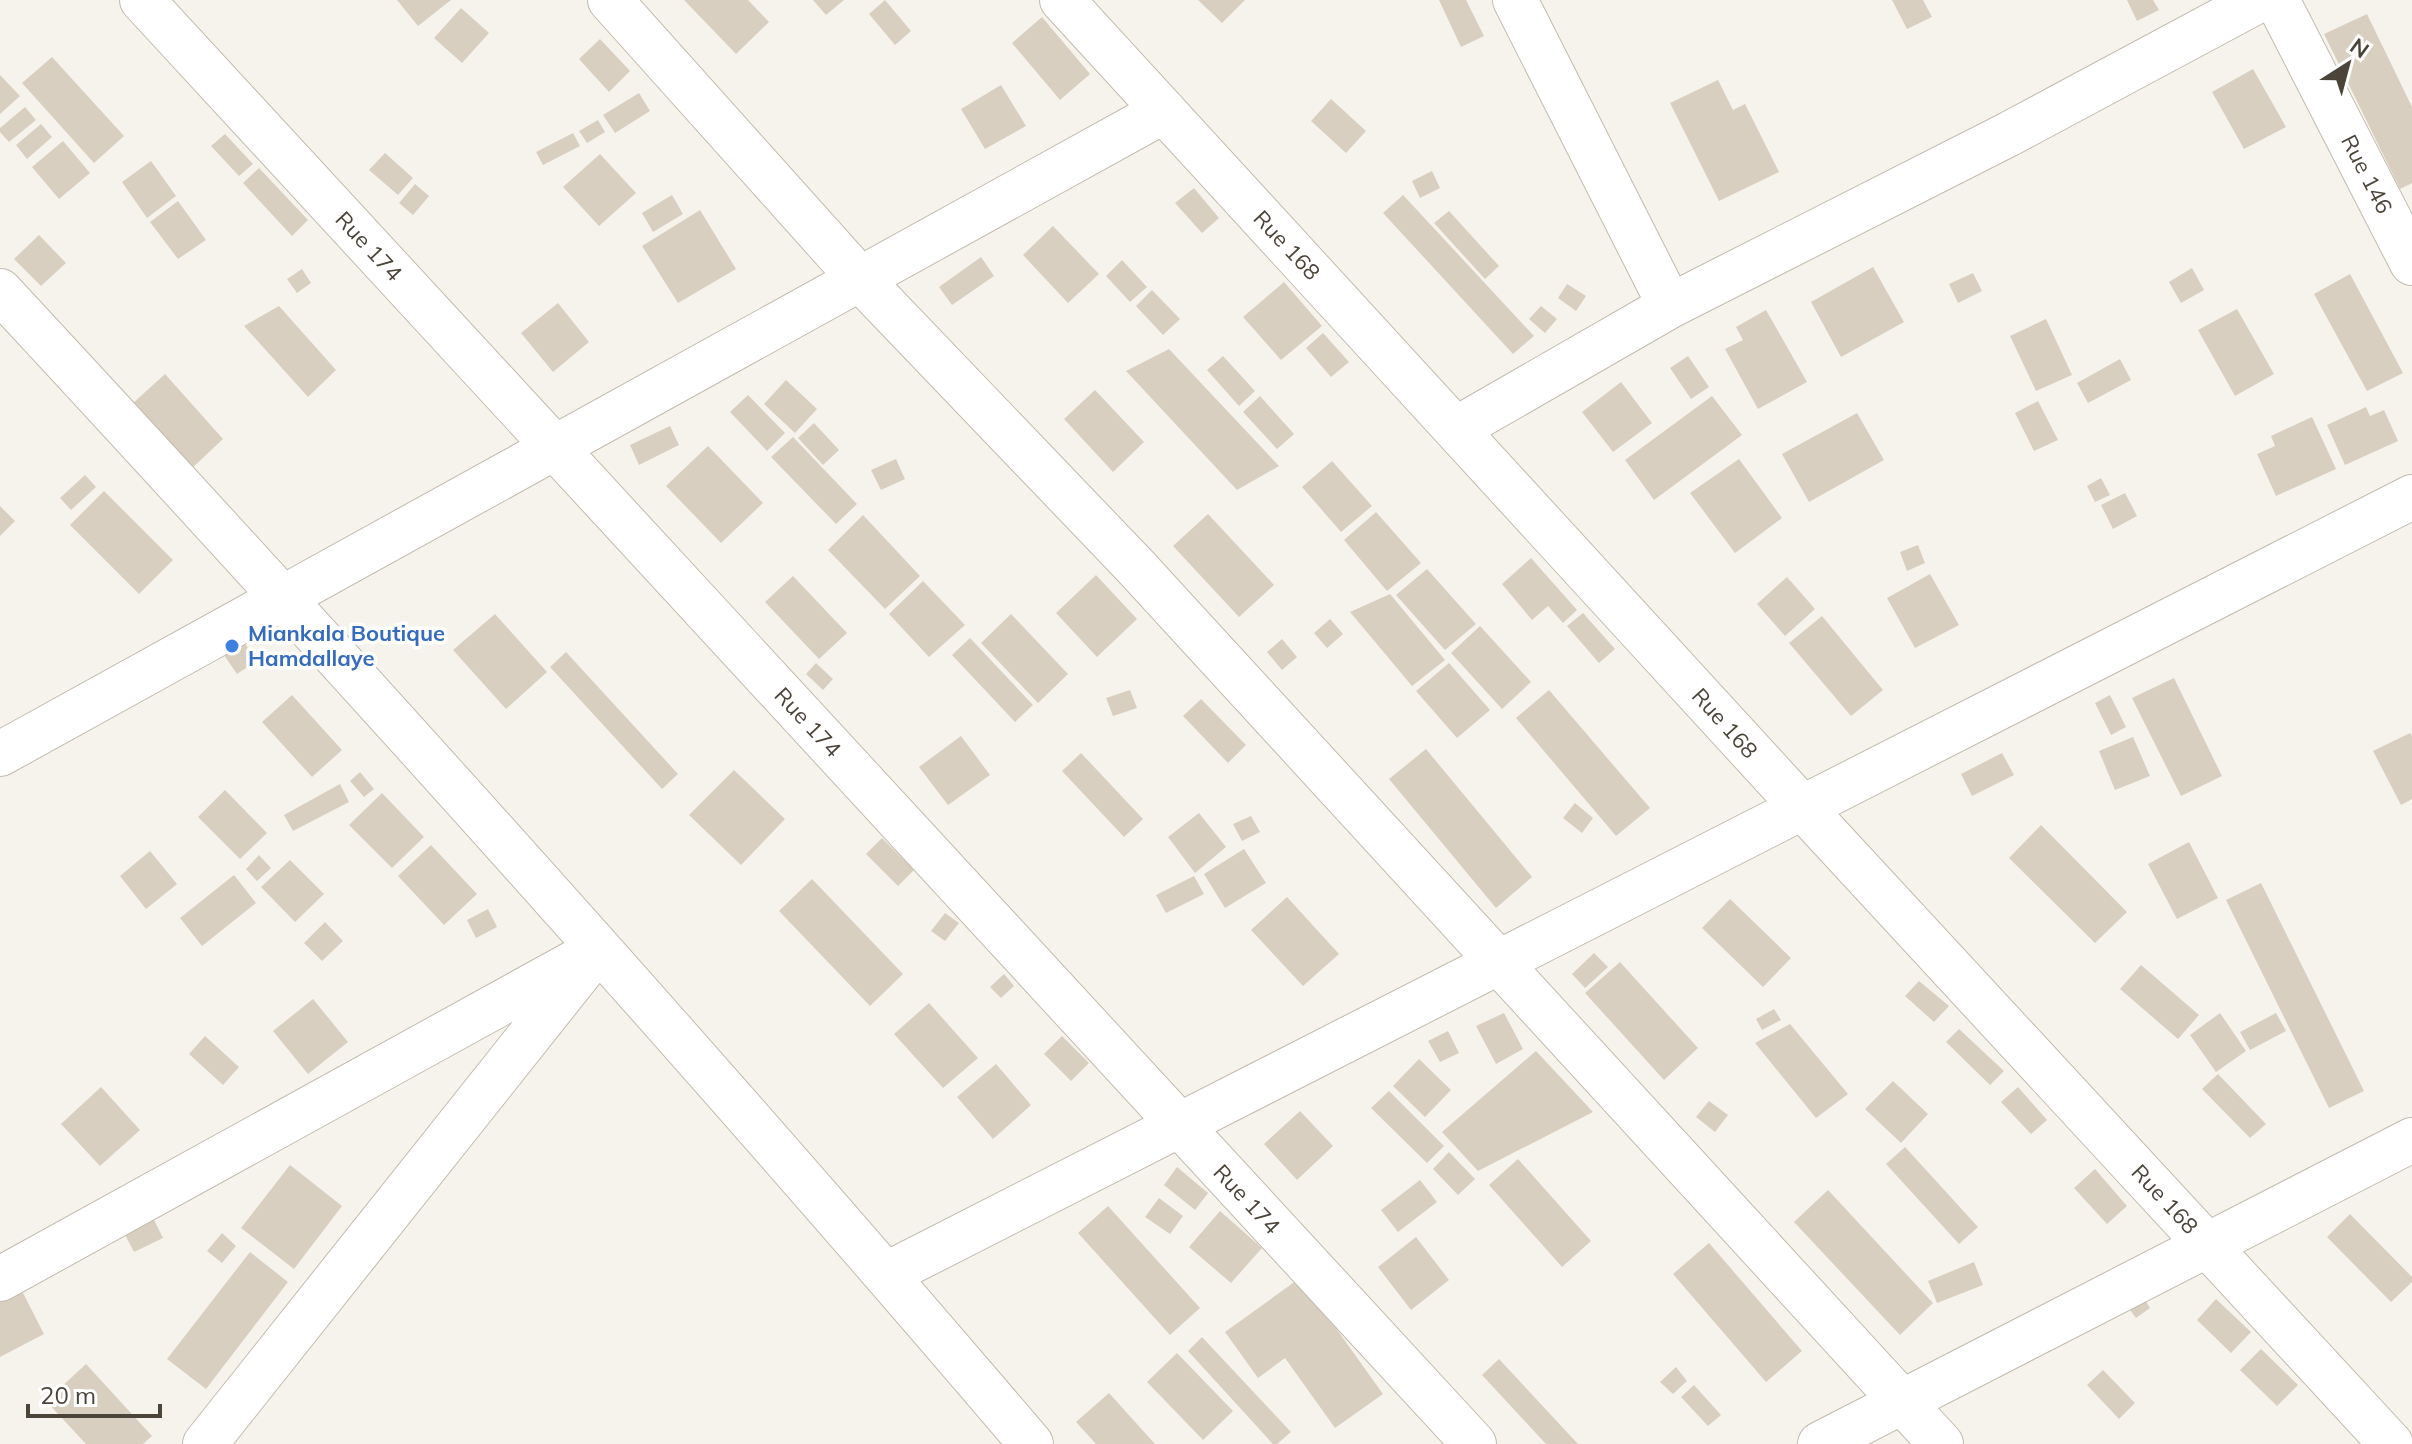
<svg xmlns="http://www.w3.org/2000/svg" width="2412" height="1444" viewBox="0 0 2412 1444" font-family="Mulish,sans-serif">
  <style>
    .building { fill: #d8cfc1 }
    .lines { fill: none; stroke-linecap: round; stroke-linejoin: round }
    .minor-casing { stroke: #c2bbae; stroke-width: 46 }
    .minor { stroke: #fff; stroke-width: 44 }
    .shop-dot { fill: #3f7fe0; stroke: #fff; stroke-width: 3 }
    .labels { text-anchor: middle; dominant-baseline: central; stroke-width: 7; stroke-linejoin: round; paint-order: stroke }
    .street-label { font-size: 22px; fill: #4b4439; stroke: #fff }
    .shop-label { font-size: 22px; font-weight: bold; fill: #366cbe; stroke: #fff; text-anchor: start }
  </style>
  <rect width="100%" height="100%" fill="#f6f3ec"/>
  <path class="building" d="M397 0H451L418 26Z
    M684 0H748L769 22 736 54Z
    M813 0H844L826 15Z
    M885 0 911 31 895 45 869 14Z
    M1198 0H1245L1222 23Z
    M1439 0H1466L1484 36 1461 47Z
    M1892 0H1923L1932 17 1907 29Z
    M2127 0H2153L2159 10 2137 21Z
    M461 8 489 33 462 63 434 38Z
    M2367 14 2412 107V183L2400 189 2324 34Z
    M1042 17 1090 74 1060 100 1012 43Z
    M600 39 630 71 609 92 579 59Z
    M52 57 124 136 94 163 22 83Z
    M2253 69 2286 127 2244 149 2212 92Z
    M0 75 20 96 0 114Z
    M1718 80 1733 110 1745 104 1779 172 1719 201 1670 103Z
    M1001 85 1026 126 985 149 961 109Z
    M639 93 650 111 615 133 603 115Z
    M1331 99 1366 131 1346 153 1311 121Z
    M25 107 36 120 9 142 0 132V128Z
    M598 120 605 132 587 143 579 131Z
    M41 124 52 137 27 159 16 145Z
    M573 133 580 146 543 165 536 152Z
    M225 134 253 164 239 176 211 146Z
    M63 141 90 173 59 199 32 167Z
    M385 153 413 178 398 195 369 170Z
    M600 154 636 193 599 226 563 187Z
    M151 161 176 196 147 218 122 182Z
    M259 168 308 220 292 236 243 183Z
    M1432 171 1440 188 1420 198 1412 181Z
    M415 184 429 196 413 215 399 203Z
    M1194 188 1219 218 1202 233 1175 203Z
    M672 195 683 214 653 232 642 213Z
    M1403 195 1534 336 1513 354 1383 213Z
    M178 201 206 240 178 259 150 222Z
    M700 210 736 269 678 303 642 246Z
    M1449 211 1499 266 1485 279 1434 223Z
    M1053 226 1099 274 1068 303 1023 255Z
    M39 235 66 263 41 286 14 259Z
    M981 257 994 276 952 305 939 287Z
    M1122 260 1147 287 1130 302 1106 276Z
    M1873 267 1904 322 1841 357 1811 302Z
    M2192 268 2204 290 2181 303 2169 282Z
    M302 269 311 283 297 293 287 279Z
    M1973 273 1982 291 1958 303 1949 284Z
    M2350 274 2403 373 2367 391 2314 294Z
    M1284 282 1322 326 1281 360 1243 317Z
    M1567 284 1586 296 1576 311 1558 298Z
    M1152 290 1180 319 1163 335 1136 306Z
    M558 303 589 342 553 372 521 333Z
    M279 306 336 370 308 397 244 326Z
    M1541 306 1557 319 1545 333 1529 319Z
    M2237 309 2274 374 2235 396 2198 330Z
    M1766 310 1807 382 1758 409 1725 349 1743 340 1736 327Z
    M2046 319 2072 375 2036 391 2010 336Z
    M1323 333 1349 362 1331 377 1306 348Z
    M1169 349 1279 466 1237 490 1126 371Z
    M1223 356 1255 391 1239 406 1207 370Z
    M1688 356 1709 387 1691 399 1670 368Z
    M2120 359 2131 380 2088 403 2077 383Z
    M165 374 223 439 190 470 132 404Z
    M786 380 817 409 795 433 764 404Z
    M1621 382 1652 423 1613 452 1582 412Z
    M1095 390 1144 442 1113 472 1064 419Z
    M748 395 785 433 767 451 730 412Z
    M1260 396 1294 434 1277 449 1243 412Z
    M1712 396 1742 435 1654 500 1625 460Z
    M2038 401 2058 440 2034 451 2015 413Z
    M2366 407 2370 416 2384 410 2398 441 2345 465 2327 425Z
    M1857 413 1884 460 1809 502 1782 454Z
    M2312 417 2336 469 2276 496 2257 454 2275 446 2271 436Z
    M814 423 839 450 823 465 798 438Z
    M670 426 679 445 639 465 630 445Z
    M793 437 857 504 836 524 771 457Z
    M708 446 763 503 721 543 666 486Z
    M896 459 905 479 881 490 871 470Z
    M1739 459 1782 518 1735 553 1690 493Z
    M1332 461 1372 506 1341 532 1302 487Z
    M85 475 96 487 71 510 60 498Z
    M2101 478 2110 495 2095 502 2087 486Z
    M104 491 173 560 139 594 70 525Z
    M2125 493 2137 516 2113 529 2101 505Z
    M0 506 15 521 0 536Z
    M1376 512 1421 563 1387 591 1344 540Z
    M1208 514 1274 585 1239 617 1173 546Z
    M863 515 920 576 885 609 828 550Z
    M1918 545 1925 563 1907 571 1900 552Z
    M1531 558 1577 610 1563 623 1548 606 1532 620 1502 584Z
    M1427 569 1476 624 1445 650 1396 595Z
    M1930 574 1959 625 1915 648 1887 598Z
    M1096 575 1137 619 1097 657 1056 613Z
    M793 576 847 633 819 659 765 602Z
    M1787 577 1815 609 1785 636 1757 604Z
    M923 581 965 625 929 657 889 614Z
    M1390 594 1445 660 1412 686 1350 612Z
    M1583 613 1615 649 1599 663 1567 626Z
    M495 614 547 672 506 709 453 650Z
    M1011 614 1068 674 1038 703 981 643Z
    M1822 616 1883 690 1851 716 1789 643Z
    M1330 619 1343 634 1327 648 1314 633Z
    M1480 626 1531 682 1502 709 1451 653Z
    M970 638 1033 705 1015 722 952 655Z
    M1282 639 1297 657 1282 670 1267 652Z
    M244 642 256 661 237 674 224 655Z
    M566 652 678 774 662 789 550 667Z
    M816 663 833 679 823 690 806 674Z
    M1449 663 1490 710 1457 738 1416 691Z
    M2174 678 2222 776 2181 796 2132 698Z
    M1130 690 1137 708 1113 716 1106 698Z
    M1549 690 1650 808 1616 836 1516 718Z
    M292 695 342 750 312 777 262 722Z
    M2110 695 2126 727 2111 735 2095 703Z
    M1201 699 1246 745 1228 763 1183 716Z
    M2410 733 2412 736V799L2401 805 2373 751Z
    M961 736 990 775 948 805 919 767Z
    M2133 737 2150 776 2115 790 2099 751Z
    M1426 749 1532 877 1496 908 1389 779Z
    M1081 753 1143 819 1124 837 1062 771Z
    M2002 753 2014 775 1972 796 1961 774Z
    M734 770 785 819 741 865 689 815Z
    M360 772 374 789 364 797 350 781Z
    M340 784 349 802 293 831 284 815Z
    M225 790 267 833 240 859 198 817Z
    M382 793 424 837 392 868 349 825Z
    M1575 803 1593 818 1582 833 1563 818Z
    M1199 813 1226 847 1195 873 1168 837Z
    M1251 816 1260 832 1242 841 1233 824Z
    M2041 825 2127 912 2095 943 2009 858Z
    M882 838 914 870 898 886 866 854Z
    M2189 842 2218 898 2177 919 2148 864Z
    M431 845 477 894 444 925 398 876Z
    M1244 849 1266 883 1225 908 1204 874Z
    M150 851 177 884 146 909 120 876Z
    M259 855 271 868 257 881 246 869Z
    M290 860 324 894 295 922 261 887Z
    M234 875 256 903 202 946 180 918Z
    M1194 876 1204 894 1166 913 1156 895Z
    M812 879 903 974 870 1006 779 911Z
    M2261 883 2364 1091 2329 1108 2226 900Z
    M1287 897 1339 954 1303 986 1251 930Z
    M1730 899 1791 958 1763 987 1702 928Z
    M488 909 497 927 476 938 467 920Z
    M945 913 959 923 945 941 931 931Z
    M325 922 343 941 322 961 304 943Z
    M1594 953 1608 967 1585 988 1572 974Z
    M1620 962 1698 1048 1664 1080 1585 993Z
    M2141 965 2199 1015 2178 1039 2120 989Z
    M1004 974 1014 986 1001 998 990 987Z
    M1919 981 1949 1006 1934 1022 1905 996Z
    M313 999 348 1042 308 1074 273 1031Z
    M929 1003 978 1058 943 1088 894 1034Z
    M1774 1009 1781 1020 1762 1030 1756 1019Z
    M1504 1013 1523 1049 1496 1064 1476 1026Z
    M2220 1013 2246 1051 2216 1072 2190 1035Z
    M2276 1013 2286 1031 2250 1050 2240 1032Z
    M1790 1024 1848 1094 1816 1118 1755 1043Z
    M1959 1029 2004 1071 1990 1085 1946 1042Z
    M1448 1031 1459 1053 1440 1062 1428 1041Z
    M205 1036 239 1067 223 1085 189 1054Z
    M1062 1036 1089 1063 1071 1081 1044 1054Z
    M1536 1051 1593 1112 1478 1171 1442 1132Z
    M1419 1059 1451 1090 1425 1117 1393 1086Z
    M996 1064 1031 1105 993 1139 957 1097Z
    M2218 1074 2266 1124 2250 1138 2202 1089Z
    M1893 1081 1928 1114 1901 1143 1865 1109Z
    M101 1087 140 1130 100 1166 61 1124Z
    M2018 1087 2047 1120 2031 1134 2001 1102Z
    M1389 1091 1444 1146 1427 1163 1371 1108Z
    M1709 1101 1728 1115 1715 1132 1696 1117Z
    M1300 1111 1333 1146 1297 1180 1264 1144Z
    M1905 1147 1978 1227 1959 1244 1886 1164Z
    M1449 1152 1475 1179 1458 1195 1433 1169Z
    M1518 1159 1591 1241 1562 1267 1489 1185Z
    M290 1165 342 1206 294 1269 241 1228Z
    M1177 1167 1208 1193 1195 1210 1164 1185Z
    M2095 1169 2127 1206 2107 1224 2074 1188Z
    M1420 1180 1437 1202 1398 1232 1381 1210Z
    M1828 1190 1933 1303 1900 1335 1794 1222Z
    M1159 1198 1183 1216 1170 1234 1145 1217Z
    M1108 1206 1200 1308 1170 1335 1078 1233Z
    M1220 1211 1262 1248 1231 1283 1189 1247Z
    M2350 1214 2412 1277V1282L2391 1302 2327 1237Z
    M152 1216 163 1238 134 1252 123 1231Z
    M222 1233 236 1246 222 1263 207 1251Z
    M1416 1237 1449 1280 1411 1310 1378 1267Z
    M1709 1243 1802 1351 1766 1382 1673 1274Z
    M250 1252 288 1282 206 1389 167 1359Z
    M1974 1262 1983 1285 1937 1303 1928 1281Z
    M1300 1278 1383 1394 1335 1428 1285 1358 1258 1378 1225 1332Z
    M22 1291 44 1334 0 1357V1302Z
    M2140 1292 2150 1308 2136 1318 2125 1303Z
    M2216 1299 2251 1332 2231 1353 2197 1320Z
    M1202 1337 1291 1432 1277 1444H1273L1188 1351Z
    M2261 1349 2298 1385 2277 1406 2240 1370Z
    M1177 1353 1233 1411 1203 1440 1147 1382Z
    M1499 1359 1578 1444H1546L1482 1375Z
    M86 1364 152 1436 143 1444H86L46 1401Z
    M1676 1367 1687 1381 1673 1394 1660 1382Z
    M2103 1370 2135 1403 2119 1419 2087 1385Z
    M1694 1385 1721 1415 1708 1426 1681 1397Z
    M1109 1393 1155 1444H1096L1076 1422Z"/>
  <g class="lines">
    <g class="minor-casing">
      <path id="minor" d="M142 0 1474 1444
        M610 0 860 279 1135 566 1941 1444
        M1062 0 1802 807 2391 1444
        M1515 0 1670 306
        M2277 0 2412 263
        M0 291C351 669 697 1052 1031 1444
        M1456 429 1670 306 2009 134 2259 0
        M0 754 1164 111
        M887 1274 2412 497
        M0 1279 599 949
        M205 1444 585 966
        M1820 1444 2412 1140"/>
    </g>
    <use href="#minor" class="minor"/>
  </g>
  <circle class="shop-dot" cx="232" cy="646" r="8"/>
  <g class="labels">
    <g class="street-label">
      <text transform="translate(2367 174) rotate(63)">Rue 146</text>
      <text transform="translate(1287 245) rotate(47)">Rue 168</text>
      <text transform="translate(369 246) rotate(47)">Rue 174</text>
      <text transform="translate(808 722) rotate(47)">Rue 174</text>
      <text transform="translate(1725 723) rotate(48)">Rue 168</text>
      <text transform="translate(1247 1199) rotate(47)">Rue 174</text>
      <text transform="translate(2165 1199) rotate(47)">Rue 168</text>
    </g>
    <g class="shop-label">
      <text x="248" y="633">Miankala Boutique<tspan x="248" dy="25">Hamdallaye</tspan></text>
    </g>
  </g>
  <g transform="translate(2348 64) rotate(36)" stroke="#ffffff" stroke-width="6" paint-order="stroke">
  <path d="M0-6L14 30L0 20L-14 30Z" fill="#4b4439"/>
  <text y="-12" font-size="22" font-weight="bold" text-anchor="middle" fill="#4b4439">N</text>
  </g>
  <path d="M28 1404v12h132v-12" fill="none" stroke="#4b4439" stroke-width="4"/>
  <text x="40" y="1404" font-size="24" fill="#4b4439" stroke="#ffffff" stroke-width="6" paint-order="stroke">20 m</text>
</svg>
